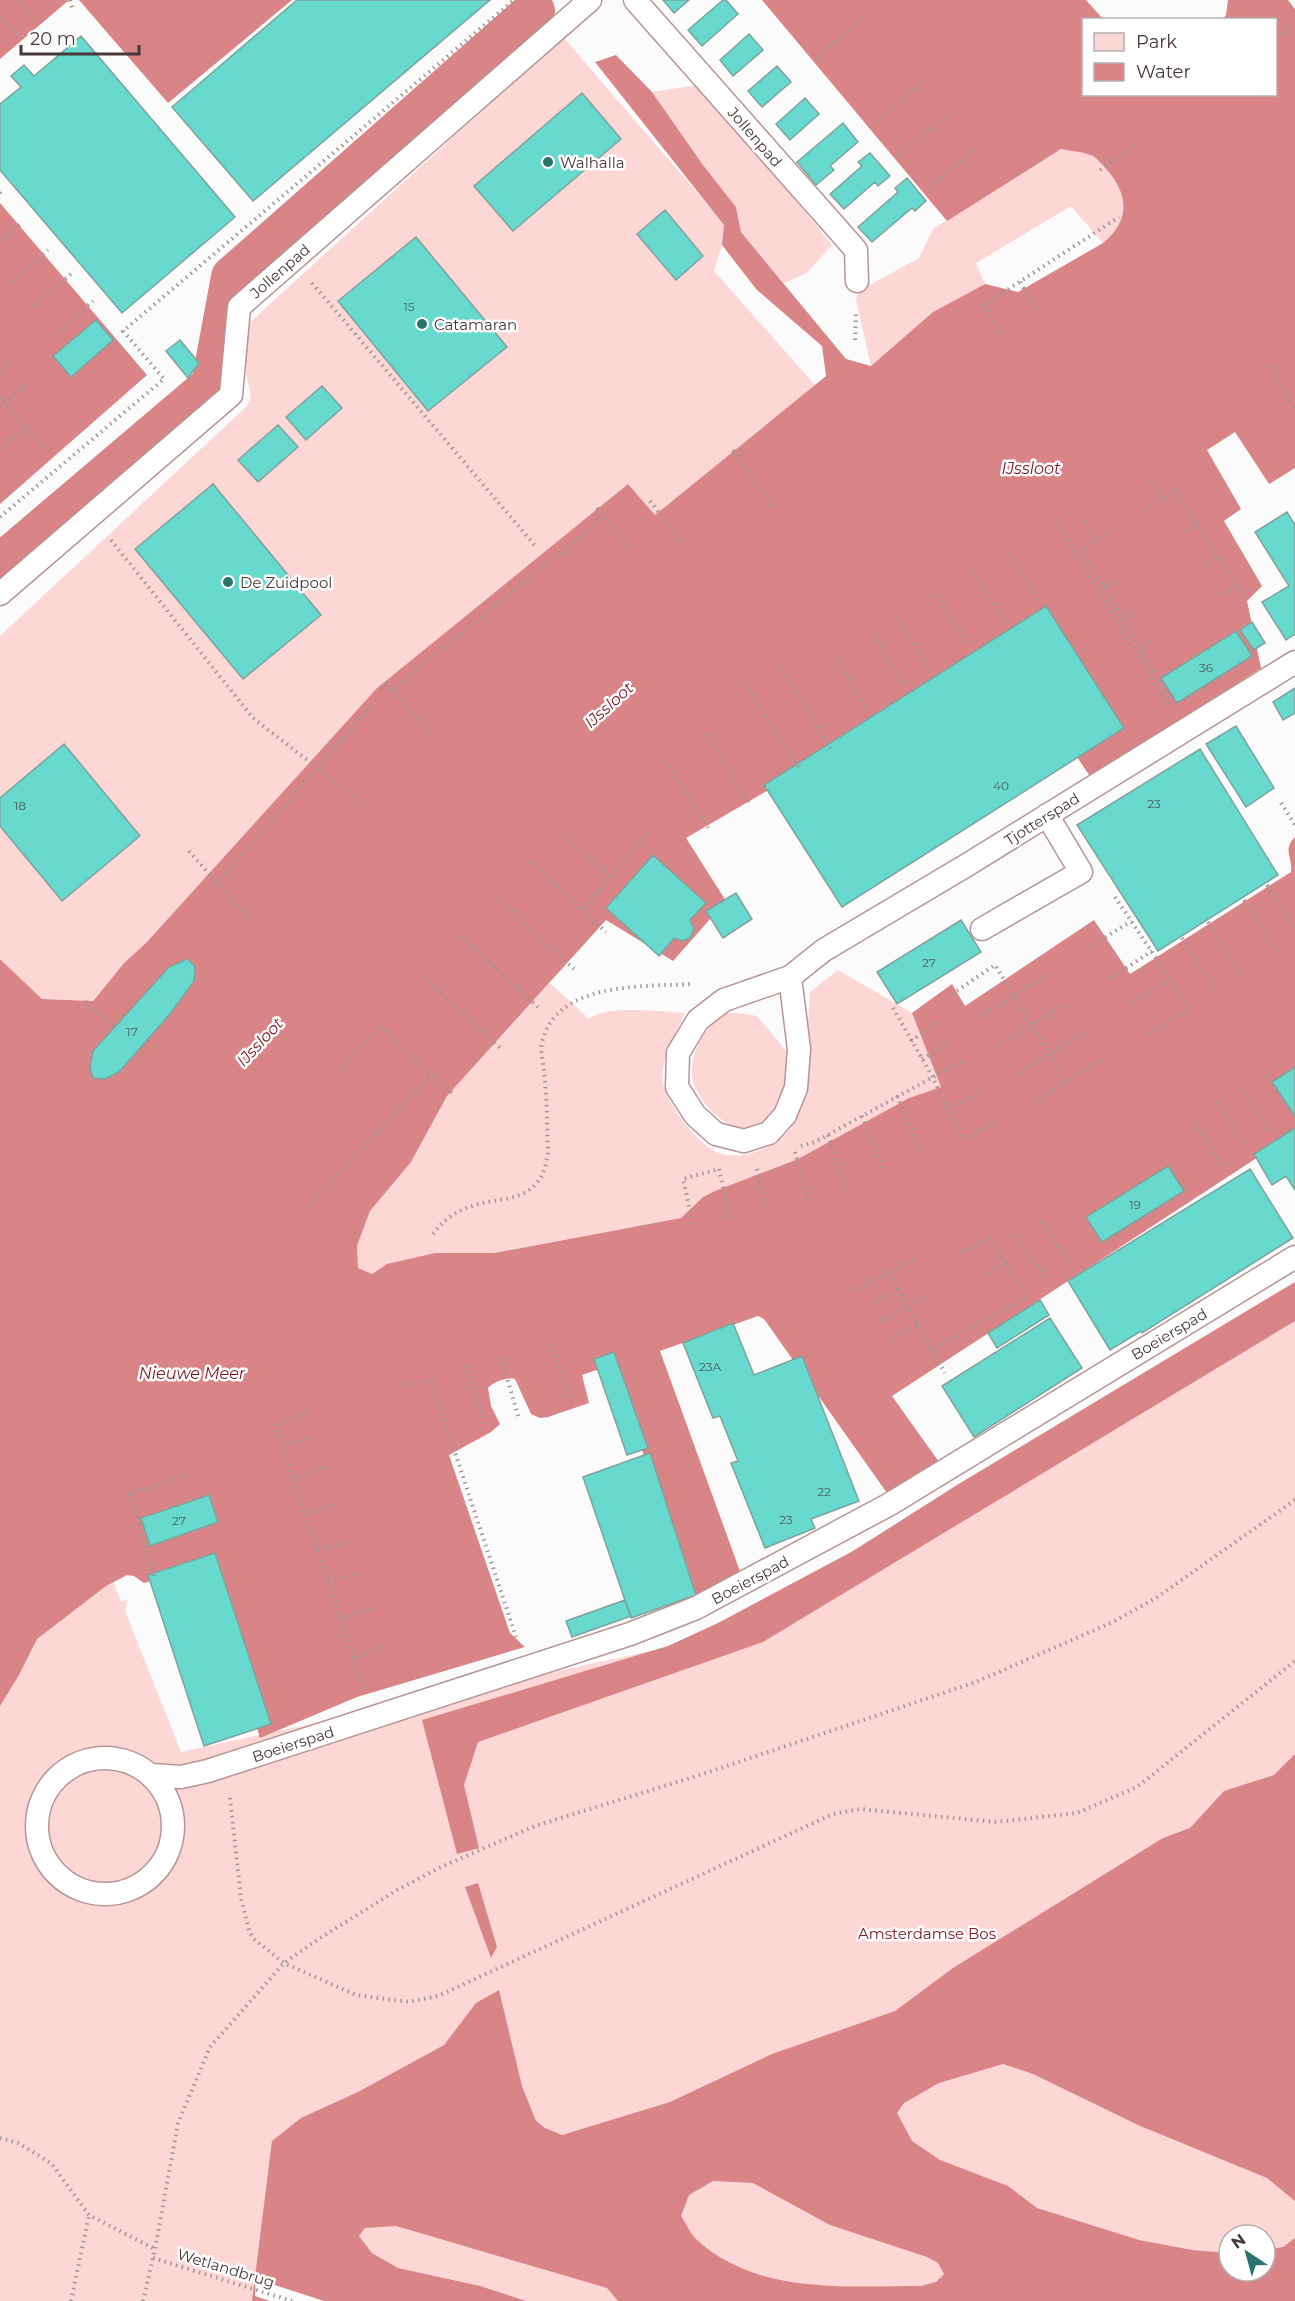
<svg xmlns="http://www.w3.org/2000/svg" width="1295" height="2301" viewBox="0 0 1295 2301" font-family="Montserrat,sans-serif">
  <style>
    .green { fill: #fdd6d6; fill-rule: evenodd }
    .water { fill: #d98486; fill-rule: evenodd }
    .pier { fill: #fbfbfb }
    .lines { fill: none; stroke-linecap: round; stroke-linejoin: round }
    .canal { stroke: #d98486; stroke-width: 42 }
    .building { fill: #67d9ce; stroke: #7ea39e; stroke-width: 1.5 }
    .lane-casing { stroke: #b79595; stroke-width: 25 }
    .path { stroke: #9e9797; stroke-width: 4; stroke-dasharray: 1.5 4.5; stroke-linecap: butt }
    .lane { stroke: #fff; stroke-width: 22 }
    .poi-dot { fill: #2b736d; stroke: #fff; stroke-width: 2 }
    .labels { text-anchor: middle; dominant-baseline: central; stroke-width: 5; stroke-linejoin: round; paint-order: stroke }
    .number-label { font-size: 12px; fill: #4e605e }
    .street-label { font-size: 15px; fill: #463838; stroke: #fff }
    .poi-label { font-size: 15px; fill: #463838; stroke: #fff; text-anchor: start }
    .park-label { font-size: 15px; fill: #801b29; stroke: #fff }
    .water-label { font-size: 16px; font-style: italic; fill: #791324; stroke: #fff }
  </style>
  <rect width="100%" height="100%" fill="#fbfbfb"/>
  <path class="green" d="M563 37 725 225 722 245 714 271 815 385 655 515 628 484 377 688 146 943 124 963 92 1001 42 999 0 959V636L247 406 251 397 243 360 247 325Z
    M697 85 742 134 832 245 807 273 784 283 741 232 736 207 703 165 652 92Z
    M1061 149C1071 151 1084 152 1093 156 1098 159 1103 166 1107 170 1129 195 1130 221 1103 243L1071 206 976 263 985 284 933 312 871 366 856 299 859 291 919 258 933 229Z
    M838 970 912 1013 941 1087 909 1098 798 1159 703 1197 681 1218 494 1253H435L388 1264 372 1275 358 1268 357 1246 370 1211 411 1162 447 1096 550 983 589 1019C605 1004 663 1012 685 1013 676 1033 660 1059 663 1082 665 1103 700 1149 722 1154 744 1160 778 1147 791 1128 808 1103 807 1025 810 992Z
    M726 1013H739L757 1016 789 1054C787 1073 786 1091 777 1108 775 1112 771 1114 767 1117 764 1120 760 1124 756 1126 730 1139 694 1099 692 1075 691 1061 696 1047 704 1035 711 1025 715 1019 726 1013Z
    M1295 1284V2301H0V1595L97 1540 121 1602 128 1599 125 1611 181 1752 683 1644 962 1502ZM1229 2235H1265V2271H1229Z"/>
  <path class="water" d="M0 0H69L0 59Z
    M79 0H292L168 103Z
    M762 0H1086L1103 19 1084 20V94H1276V20L1223 19 1226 15 1228 0H1288L1295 9V468L1269 484 1235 432 1207 450 1241 509 1224 521 1262 586 1247 601 1261 668 1091 778 1001 642 777 785 686 838 726 901 673 961 606 920 447 1096 411 1162 370 1211 357 1246 358 1268 372 1274 387 1264 435 1253H494L681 1218 703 1197 715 1191 798 1159 909 1098 941 1087 912 1013 952 984 965 1006 1094 920 1130 974 1291 872C1293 857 1282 850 1295 837V1133L892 1396 939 1462 887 1493 764 1319 758 1316 660 1351 741 1574 697 1601 611 1365 582 1375 589 1403 548 1417 540 1418 531 1414 515 1379C507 1377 493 1382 488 1388L491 1406 500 1424 491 1432 449 1455 510 1633 525 1647 357 1697 260 1738 205 1565 144 1583 134 1576 127 1575 106 1586 37 1639 19 1675 0 1706V959L42 999 93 1001 124 963 146 943 377 688 628 484 655 515 826 376 822 346 756 289 722 245 724 225 595 62 616 55 652 92 703 165 736 207 741 232 846 359 871 366 933 312 985 284 1018 292 1103 243C1130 221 1129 195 1107 170 1103 166 1098 159 1093 156 1084 152 1071 151 1061 149L947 221Z
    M0 203 147 375 0 504Z
    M1295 1282V1321L763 1642 478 1742 464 1785 479 1848 457 1854 422 1720 668 1646 718 1623 853 1551 957 1485Z
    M1295 1754V2201L1267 2178 1138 2125 1033 2074 1003 2064 939 2083 904 2103 897 2113 912 2141 940 2160 1008 2186 1037 2208 1139 2240 1192 2250 1229 2253V2271H1265V2250L1283 2247 1295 2238V2301H618L607 2288 396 2226 365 2228 359 2236 372 2253 398 2268 480 2286 526 2301H252L272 2141 301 2118 358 2092 444 2045 476 2003 499 1990 522 2086 536 2121 545 2128 562 2135 670 2102 772 2054 895 2011 953 1968 1163 1838 1190 1828 1224 1791 1274 1775ZM713 2181 753 2183 830 2225 927 2257 938 2263 944 2274 936 2282 921 2286C846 2286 756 2295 696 2239 690 2233 686 2223 681 2216L689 2195Z
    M478 1883 497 1947 491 1958 465 1887Z"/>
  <path class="pier" d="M256 2279 324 2301H270L255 2296Z"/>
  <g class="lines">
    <path class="canal" d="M0 565 212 385 232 277 534 11"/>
  </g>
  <path class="building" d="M297 0H490L253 201 172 107Z
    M663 0H689L674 13Z
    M723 0H726L738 14 702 46 688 30Z
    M749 34 763 50 733 76 720 60Z
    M81 36 235 217 122 313 0 170V104L21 87 11 76 24 65 34 76Z
    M777 66 791 82 762 107 748 91Z
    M582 93 621 139 513 231 474 186Z
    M805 98 819 114 790 140 776 124Z
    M843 123 858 142 830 166 834 170 816 185 797 162Z
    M870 153 890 176 878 186 875 182 844 209 830 194 862 166 858 162Z
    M907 178 926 201 915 211 912 208 872 242 858 227 898 192 895 188Z
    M665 210 703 256 676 280 637 234Z
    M416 237 507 347 428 411 338 301Z
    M96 320 113 340 71 377 53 356Z
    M180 340 199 363 188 378 166 351Z
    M322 386 342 408 306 440 286 417Z
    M278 425 298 447 258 482 238 460Z
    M213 484 321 615 243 679 135 549Z
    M1287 512 1295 525V634L1286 640 1262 602 1289 586 1255 532Z
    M1046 606 1124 728 842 907 764 785Z
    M1252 622 1265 643 1254 650 1240 630Z
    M1236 631 1252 656 1177 703 1161 678Z
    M1295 688V713L1283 720 1273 702Z
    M1236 726 1274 788 1246 807 1206 744Z
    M64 744 140 836 62 901 0 826V798Z
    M1200 749 1278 875 1158 951 1077 825Z
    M653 855 706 903 690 920 694 929 690 938 683 941 674 938 659 956 606 908Z
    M736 893 752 919 723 938 706 911Z
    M961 920 981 952 897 1004 877 972Z
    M187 959 195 966 194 981 170 1014 119 1072 105 1079 93 1078 90 1067 93 1051 169 967Z
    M1295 1067V1116L1272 1082Z
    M1295 1128V1190L1286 1176 1272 1185 1254 1154Z
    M1168 1166 1184 1191 1102 1242 1086 1217Z
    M1250 1169 1293 1238 1142 1333 1141 1331 1110 1350 1068 1281Z
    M1040 1300 1049 1315 997 1348 988 1333Z
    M1050 1318 1082 1368 974 1437 942 1386Z
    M733 1323 754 1375 802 1356 859 1501 811 1519 815 1528 765 1548 731 1463 738 1461 720 1416 713 1418 683 1343Z
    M614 1352 648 1448 627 1455 594 1359Z
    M650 1453 696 1595 631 1618 583 1477Z
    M209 1495 218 1522 150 1546 141 1518Z
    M215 1553 271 1724 204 1746 148 1575Z
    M625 1600 631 1616 572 1637 566 1621Z"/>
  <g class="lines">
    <g class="lane-casing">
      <path id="lane" d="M635 0 856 250 857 281
        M0 594 231 395 239 307 590 0
        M982 929 1081 872 1047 815
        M790 977 824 950 967 865 1295 662
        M790 977 799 1049 796 1088 785 1115 769 1133 744 1141 716 1134 695 1115 677 1087 678 1053 698 1020 724 1000Z
        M37 1826a68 68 0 1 1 136 0a68 68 0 1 1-136 0Z
        M151 1775 181 1777 208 1771 630 1634 696 1608 890 1504 1295 1257"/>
    </g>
    <path class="path" d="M19 0 35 19
      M70 0 73 11
      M0 17 17 36
      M1276 39 1295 24
      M816 58 866 16
      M872 125 926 79
      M897 156 948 114
      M1100 170 1138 144
      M928 189 978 146
      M0 193 1 192
      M0 241 23 222
      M11 282 48 250
      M1020 282 1036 309
      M312 283 537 548
      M33 306 71 274
      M1000 332 984 305 1119 217
      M56 333 93 301
      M855 340 856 311
      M1269 365 1295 409
      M0 372 11 362
      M0 397 47 451
      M0 406 28 383
      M0 449 26 427
      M733 450 775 509
      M1151 480 1163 499
      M650 501 683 544
      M597 508 631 549
      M1145 510 1176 491 1247 600
      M0 517 164 379 123 331 514 0
      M1055 519 1168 705
      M1085 522 1095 542
      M1112 531 1083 550 1172 702
      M1186 532 1198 525
      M111 540 253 718 364 804
      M1010 552 1041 604
      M1205 565 1218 556
      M974 573 1006 624
      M1104 587 1118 579
      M1225 594 1238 585
      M937 595 969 646
      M898 618 930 670
      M1123 619 1138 610
      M874 635 905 686
      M1141 649 1154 640
      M836 658 868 710
      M780 665 831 749
      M385 682 430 734
      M746 685 800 769
      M392 690 604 517
      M707 735 749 802
      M666 761 708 828
      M1281 803 1295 825
      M564 837 611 876 582 910
      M189 851 253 924
      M531 862 606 932
      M611 876 648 834
      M217 883 375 702
      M1267 885 1295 929
      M1115 897 1190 1009 1149 1034
      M498 899 574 969
      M1244 900 1278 953
      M1208 922 1242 975
      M462 937 538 1007
      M1182 938 1216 991
      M1090 947 1131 921
      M424 977 500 1048
      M1111 978 1152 951
      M952 994 995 965 1067 1082
      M85 1001 113 1026
      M1129 1004 1171 980
      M893 1008 932 1076 963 1139 997 1122
      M980 1017 1050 974
      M911 1041 939 1021
      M997 1046 1066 1003
      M922 1059 952 1040
      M340 1070 379 1026 453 1094
      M1263 1071 1291 1113
      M1016 1075 1085 1032
      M1241 1088 1269 1130
      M897 1096 922 1154
      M1217 1102 1245 1145
      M1034 1103 1102 1059
      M948 1108 981 1092
      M862 1116 883 1172
      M1194 1123 1222 1165
      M828 1135 846 1188
      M801 1146 815 1142 964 1060
      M795 1152 808 1200
      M719 1169 730 1217
      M757 1169 765 1209
      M310 1206 432 1073
      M1041 1221 1069 1263
      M693 1224 683 1179 719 1169
      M433 1234C444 1218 460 1209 479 1204 498 1199 522 1200 536 1184 544 1175 546 1164 548 1153 547 1125 547 1097 544 1070 543 1061 540 1051 542 1042 557 981 643 987 691 984
      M1017 1235 1045 1277
      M961 1253 991 1238
      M889 1273 945 1373
      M984 1275 1006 1263
      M853 1291 913 1260
      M870 1304 898 1289
      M880 1321 925 1297
      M889 1340 918 1324
      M551 1344 571 1401
      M931 1350 1027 1297 988 1234
      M501 1357 519 1419
      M466 1365 486 1424
      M401 1385 431 1380 516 1637
      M309 1413 275 1424 364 1688
      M283 1447 316 1434
      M294 1479 326 1467
      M305 1514 337 1503
      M318 1550 350 1540
      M154 1576 130 1494 193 1472
      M329 1583 362 1571
      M341 1619 374 1607
      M354 1658 385 1646
      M230 1798 241 1898 249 1931 254 1939 284 1963 356 1995 409 2002 438 1996 833 1814 860 1809 996 1822 1077 1813 1137 1787 1295 1661
      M0 2138 18 2143 51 2163 89 2215 155 2249
      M153 2258 292 2301
      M71 2301 89 2215
      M143 2301 155 2249 178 2123 210 2047 284 1963 314 1942 397 1890 441 1867 535 1826 703 1774 976 1682 1113 1622 1156 1598 1295 1500"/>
    <use href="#lane" class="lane"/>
  </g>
  <g class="poi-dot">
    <circle cx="548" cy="162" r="6"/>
    <circle cx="422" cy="324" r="6"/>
    <circle cx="228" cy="582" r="6"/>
  </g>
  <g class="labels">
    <g class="number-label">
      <text x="409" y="306">15</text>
      <text x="1206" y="667">36</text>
      <text x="1001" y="785">40</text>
      <text x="1154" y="803">23</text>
      <text x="20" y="805">18</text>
      <text x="929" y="962">27</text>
      <text x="132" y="1031">17</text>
      <text x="1135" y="1204">19</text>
      <text x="710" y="1366">23A</text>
      <text x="824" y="1491">22</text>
      <text x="786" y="1519">23</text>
      <text x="179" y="1520">27</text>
    </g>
    <g class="street-label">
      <text transform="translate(755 137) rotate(49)">Jollenpad</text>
      <text transform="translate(280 271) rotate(-41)">Jollenpad</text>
      <text transform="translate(1042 819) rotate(-32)">Tjotterspad</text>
      <text transform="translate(1169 1334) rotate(-31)">Boeierspad</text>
      <text transform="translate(750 1580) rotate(-28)">Boeierspad</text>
      <text transform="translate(293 1744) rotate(-18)">Boeierspad</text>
      <text transform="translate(226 2268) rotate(17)">Wetlandbrug</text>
    </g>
    <g class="poi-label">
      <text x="560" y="162">Walhalla</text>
      <text x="434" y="324">Catamaran</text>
      <text x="240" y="582">De Zuidpool</text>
    </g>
    <g class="park-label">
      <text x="927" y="1933">Amsterdamse Bos</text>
    </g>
    <g class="water-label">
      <text x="1031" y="468">IJssloot</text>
      <text transform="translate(609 705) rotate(-42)">IJssloot</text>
      <text transform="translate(260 1042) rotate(-47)">IJssloot</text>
      <text x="192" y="1373">Nieuwe Meer</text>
    </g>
  </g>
  <rect x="1082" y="18" width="195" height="78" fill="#ffffff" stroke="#b5afaf" stroke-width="1.5"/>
  <rect x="1094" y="33" width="30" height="18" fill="#fdd6d6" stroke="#b5afaf" stroke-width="1.5"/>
  <text x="1136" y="48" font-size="18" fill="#463838">Park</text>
  <rect x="1094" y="63" width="30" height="18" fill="#d98486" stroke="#b5afaf" stroke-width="1.5"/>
  <text x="1136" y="78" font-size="18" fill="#463838">Water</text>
  <g transform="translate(1247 2253) rotate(324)"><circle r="28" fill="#ffffff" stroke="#b5afaf" stroke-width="1.5"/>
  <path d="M0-4.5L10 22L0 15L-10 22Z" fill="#2b736d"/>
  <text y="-9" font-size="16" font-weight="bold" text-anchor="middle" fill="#463838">N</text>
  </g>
  <path d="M21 45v9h118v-9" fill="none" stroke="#463838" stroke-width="3"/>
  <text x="30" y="45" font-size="18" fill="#463838" stroke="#ffffff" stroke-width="4.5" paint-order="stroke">20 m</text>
</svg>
